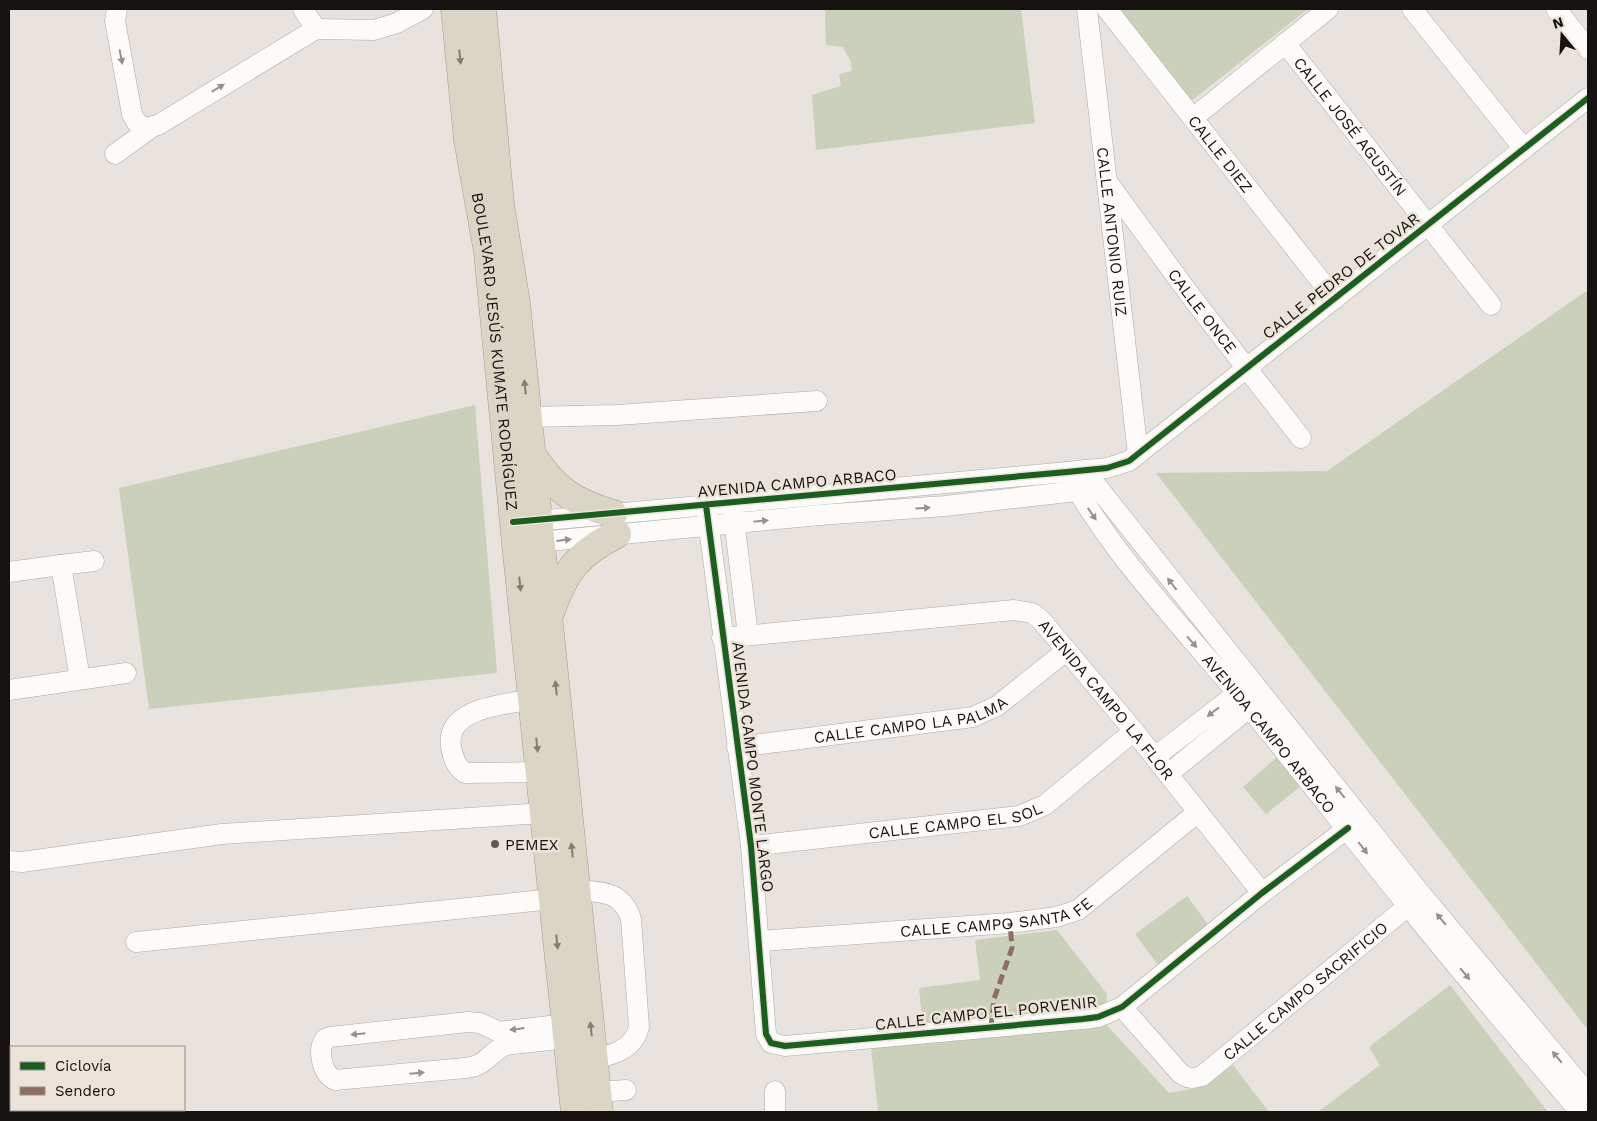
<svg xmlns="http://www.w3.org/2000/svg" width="1597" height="1121" viewBox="0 0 1597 1121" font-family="'Work Sans',sans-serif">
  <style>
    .green { fill: #cbd0ba }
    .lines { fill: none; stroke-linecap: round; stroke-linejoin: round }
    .minor-casing { stroke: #ada9a6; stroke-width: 21 }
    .highway-casing { stroke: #a49d8b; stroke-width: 29 }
    .minor { stroke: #fcfbfa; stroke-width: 20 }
    .highway { stroke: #dad5c5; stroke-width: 28 }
    .quiet { stroke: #8d6e63; stroke-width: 5; stroke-dasharray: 10 5; stroke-linecap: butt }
    .cycleway-casing { stroke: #ece3da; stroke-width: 9 }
    .cycleway { stroke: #1b5e20; stroke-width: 6 }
    .oneway { fill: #949290 }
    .oneway2 { fill: #817d73 }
    .poi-dot { fill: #5f5b57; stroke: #ece3da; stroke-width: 2 }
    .labels { text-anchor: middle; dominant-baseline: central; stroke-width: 5; stroke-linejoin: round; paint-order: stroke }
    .street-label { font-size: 16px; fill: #15120f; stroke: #ece3da }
    .poi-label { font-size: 16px; fill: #15120f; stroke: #ece3da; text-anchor: start }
  </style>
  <rect width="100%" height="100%" fill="#e8e3de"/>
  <path class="green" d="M825 9H1021L1035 123 816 150 812 95 841 86 839 74 852 71 851 62 843 47 826 45Z
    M1117 9H1308L1190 102Z
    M1588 290V1030L1156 473 1327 471Z
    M475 405 497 673 149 709 119 488Z
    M1277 757 1301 786 1266 814 1243 787Z
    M1187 896 1210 927 1158 965 1135 934Z
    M1057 930 1107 994 1106 1006 1101 1011 923 1027 919 988 980 980 975 940Z
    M1450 985 1548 1112H1318L1380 1065 1369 1047Z
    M1104 1022 1169 1093 1197 1088 1233 1065 1269 1112H878L871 1048Z"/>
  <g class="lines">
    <g class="minor-casing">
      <g id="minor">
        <path d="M117 9 115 21 132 114 137 123 145 128 158 125 316 29 374 30 397 23 423 9"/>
        <path d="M303 9 316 29"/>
        <path id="s1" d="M1087 9 1138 454"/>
        <path id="s2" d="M1107 9 1335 299"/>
        <path d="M1412 9 1524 149"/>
        <path d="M1556 9 1588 49"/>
        <path id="s3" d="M1285 43 1491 305"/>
        <path d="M1193 118 1328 9"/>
        <path d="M115 154 151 128"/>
        <path id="s4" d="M1108 183 1193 299 1301 438"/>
        <path d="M528 417 617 415 817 401"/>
        <path d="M1084 470 1421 894 1588 1094"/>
        <path id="s5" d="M1067 472C1115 560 1188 632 1251 710 1304 774 1355 841 1408 906 1464 976 1522 1044 1580 1112"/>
        <path d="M706 505 751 846 766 1034 771 1043 785 1046 1083 1019 1098 1017 1122 1007 1262 893 1348 828"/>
        <path d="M733 511 748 635"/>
        <path d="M525 522 1067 472 1107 468 1129 461 1588 98"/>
        <path d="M528 543 820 515 945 506 1077 491 1088 486"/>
        <path d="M61 565 94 561"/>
        <path d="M9 572 61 565 80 679"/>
        <path id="s6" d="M722 638 1014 610 1032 613 1041 620 1134 731 1262 893"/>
        <path d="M9 690 126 673"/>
        <path d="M532 699C505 705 445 707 451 747 453 758 456 767 465 773L539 772"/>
        <path id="s7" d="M737 747 973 717 997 706 1066 651"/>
        <path d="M1155 757 1248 685"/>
        <path d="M1168 774 1260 699"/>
        <path id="s8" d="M751 846 1019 816 1045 805 1134 731"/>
        <path d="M9 861 22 862 222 834 544 813"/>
        <path d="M577 890C602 892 622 891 631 919L639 1027C633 1053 605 1057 582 1061"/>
        <path id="s9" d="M760 941 1010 923 1056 917 1078 910 1198 812"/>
        <path d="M136 942 553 899"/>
        <path id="s10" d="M1122 1007 1180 1073C1188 1079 1193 1079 1202 1076L1408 906"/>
        <path d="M566 1024 499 1032 480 1023 468 1022 330 1037 325 1039C317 1050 322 1074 335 1080L465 1068C487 1066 488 1053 506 1045L567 1038"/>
        <path d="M775 1091V1112"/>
        <path d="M583 1093 626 1090"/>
      </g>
    </g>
    <g class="highway-casing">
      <g id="highway">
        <path id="s11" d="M455 9 468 140 488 252 516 544 575 1112"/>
        <path d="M482 9 500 204 516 303 599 1112"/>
        <path d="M532 455C555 490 573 502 613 514"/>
        <path d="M550 613C565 571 577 554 617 534"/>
      </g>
    </g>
    <use href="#minor" class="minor"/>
    <use href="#highway" class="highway"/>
    <path class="quiet" d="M991 1028 994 999 1012 948 1010 923"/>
    <g class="cycleway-casing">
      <path id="cycleway" d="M706 505 751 846 766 1034 771 1043 785 1046 1083 1019 1098 1017 1122 1007 1262 893 1348 828
        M513 522 1067 472 1107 468 1129 461 1588 98"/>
    </g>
    <use href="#cycleway" class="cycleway"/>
  </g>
  <defs><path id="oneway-solid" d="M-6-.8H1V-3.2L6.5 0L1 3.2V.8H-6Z" transform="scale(1.25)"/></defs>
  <g class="oneway">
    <use href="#oneway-solid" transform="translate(121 57) rotate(79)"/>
    <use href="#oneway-solid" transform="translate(218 88) rotate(-31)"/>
    <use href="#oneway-solid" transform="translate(923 508) rotate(-4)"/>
    <use href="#oneway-solid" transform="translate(1092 514) rotate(55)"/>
    <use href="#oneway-solid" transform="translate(761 521) rotate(-6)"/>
    <use href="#oneway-solid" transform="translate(564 540) rotate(-7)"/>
    <use href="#oneway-solid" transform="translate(1172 584) rotate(-128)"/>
    <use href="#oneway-solid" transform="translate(1192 642) rotate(49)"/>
    <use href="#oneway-solid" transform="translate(1213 712) rotate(142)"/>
    <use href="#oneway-solid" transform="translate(1340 792) rotate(-129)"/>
    <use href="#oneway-solid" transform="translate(1363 848) rotate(52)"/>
    <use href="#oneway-solid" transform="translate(1441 919) rotate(-130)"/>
    <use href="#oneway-solid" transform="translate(1465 974) rotate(50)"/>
    <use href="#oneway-solid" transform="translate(517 1029) rotate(173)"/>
    <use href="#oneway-solid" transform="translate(358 1034) rotate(174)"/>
    <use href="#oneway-solid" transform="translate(1557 1057) rotate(-130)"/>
    <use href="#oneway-solid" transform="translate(417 1073) rotate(-5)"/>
  </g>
  <g class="oneway2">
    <use href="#oneway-solid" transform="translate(460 57) rotate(84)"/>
    <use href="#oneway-solid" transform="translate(525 387) rotate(-96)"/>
    <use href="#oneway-solid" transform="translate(520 584) rotate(84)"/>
    <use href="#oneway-solid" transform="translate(556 688) rotate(-96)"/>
    <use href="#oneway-solid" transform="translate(537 745) rotate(84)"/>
    <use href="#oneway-solid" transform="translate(572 850) rotate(-96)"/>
    <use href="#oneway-solid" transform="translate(557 942) rotate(84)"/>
    <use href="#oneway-solid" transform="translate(591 1029) rotate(-96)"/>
  </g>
  <circle class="poi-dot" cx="495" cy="844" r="5"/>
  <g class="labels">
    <g class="street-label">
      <text stroke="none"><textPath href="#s3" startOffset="106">CALLE JOSÉ AGUSTÍN</textPath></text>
      <text stroke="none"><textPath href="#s2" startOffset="184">CALLE DIEZ</textPath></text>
      <text stroke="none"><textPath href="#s1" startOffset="224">CALLE ANTONIO RUIZ</textPath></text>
      <text transform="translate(1341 276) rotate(-38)">CALLE PEDRO DE TOVAR</text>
      <text stroke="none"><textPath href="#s4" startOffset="159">CALLE ONCE</textPath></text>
      <text stroke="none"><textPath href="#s11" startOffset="345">BOULEVARD JESÚS KUMATE RODRÍGUEZ</textPath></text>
      <text transform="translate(797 483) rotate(-5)">AVENIDA CAMPO ARBACO</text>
      <text stroke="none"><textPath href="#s6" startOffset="426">AVENIDA CAMPO LA FLOR</textPath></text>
      <text stroke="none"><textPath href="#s7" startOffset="176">CALLE CAMPO LA PALMA</textPath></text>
      <text stroke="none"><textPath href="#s5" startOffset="331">AVENIDA CAMPO ARBACO</textPath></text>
      <text transform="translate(753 767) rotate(83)">AVENIDA CAMPO MONTE LARGO</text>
      <text stroke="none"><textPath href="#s8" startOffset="206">CALLE CAMPO EL SOL</textPath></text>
      <text stroke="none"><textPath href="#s9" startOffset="238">CALLE CAMPO SANTA FE</textPath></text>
      <text stroke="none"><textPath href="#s10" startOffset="245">CALLE CAMPO SACRIFICIO</textPath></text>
      <text transform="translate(986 1013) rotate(-6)">CALLE CAMPO EL PORVENIR</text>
    </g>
    <g class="poi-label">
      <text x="505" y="844">PEMEX</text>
    </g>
  </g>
  <rect width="1597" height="1121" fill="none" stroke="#15120f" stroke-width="20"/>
  <rect x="10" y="1046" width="175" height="65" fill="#ece3da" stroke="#968f89"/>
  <rect x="20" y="1062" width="25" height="8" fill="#1b5e20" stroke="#968f89"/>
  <text x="55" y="1071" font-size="15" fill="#15120f">Ciclovía</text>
  <rect x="20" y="1087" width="25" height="8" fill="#8d6e63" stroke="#968f89"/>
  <text x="55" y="1096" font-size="15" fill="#15120f">Sendero</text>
  <g transform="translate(1562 35) rotate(342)" stroke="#ece3da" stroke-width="4" paint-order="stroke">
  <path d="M0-4L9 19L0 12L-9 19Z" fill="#15120f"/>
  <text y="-8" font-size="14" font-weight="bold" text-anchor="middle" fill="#15120f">N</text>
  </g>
</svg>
